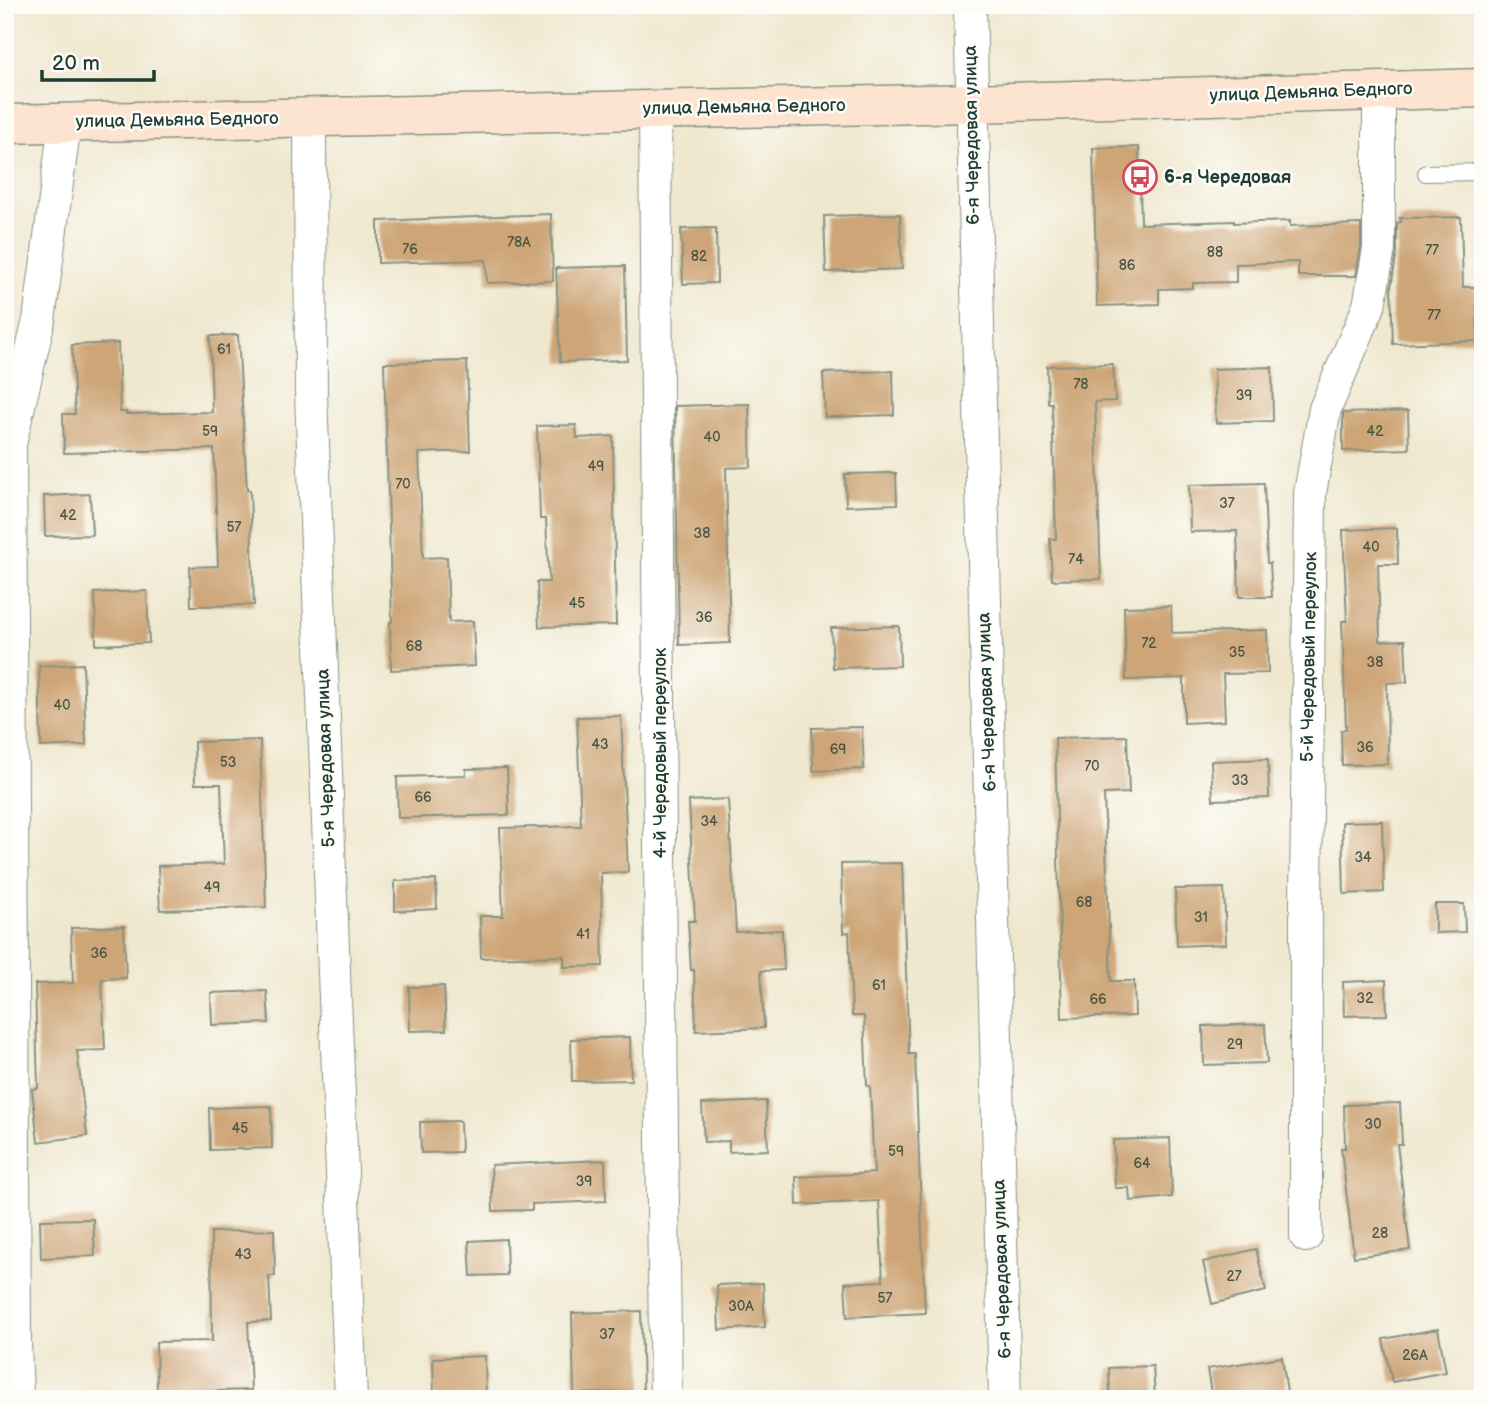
<svg xmlns="http://www.w3.org/2000/svg" width="1488" height="1404" viewBox="0 0 1488 1404" font-family="'Balsamiq Sans',sans-serif">
  <style>
    .building { fill: #cda577 }
    .lines { fill: none; stroke-linecap: round; stroke-linejoin: round }
    .lane-casing { stroke: #879282; stroke-width: 18 }
    .street-casing { stroke: #879282; stroke-width: 34 }
    .secondary-casing { stroke: #879282; stroke-width: 41 }
    .lane { stroke: #fff; stroke-width: 16 }
    .street { stroke: #fff; stroke-width: 32 }
    .secondary { stroke: #fde4d0; stroke-width: 38 }
    .labels { text-anchor: middle; dominant-baseline: central; stroke-width: 5; stroke-linejoin: round; paint-order: stroke }
    .number-label { font-size: 14px; fill: #4a5745 }
    .street-label { font-size: 18px; fill: #1f3d34; stroke: #fdfcf7 }
    .poi-label { font-size: 18px; font-weight: bold; fill: #1f3d34; stroke: #fdfcf7; text-anchor: start }
  </style>
  <rect width="100%" height="100%" fill="#fdfcf7"/>
  <filter id="ink" filterUnits="userSpaceOnUse"><feTurbulence type="fractalNoise" baseFrequency=".0143" numOctaves="2"/><feDisplacementMap in="SourceGraphic" scale="14" xChannelSelector="R" yChannelSelector="G"/><feConvolveMatrix kernelMatrix="1 2 1 2 8 2 1 2 1" color-interpolation-filters="sRGB"/></filter>
  <filter id="wash" filterUnits="userSpaceOnUse"><feTurbulence type="fractalNoise" baseFrequency=".00686" numOctaves="4" result="noise"/><feDisplacementMap in="SourceGraphic" scale="28" xChannelSelector="R" yChannelSelector="G"/><feGaussianBlur stdDeviation="1.57" result="paint"/><feColorMatrix in="noise" values="0 0 0 0 0 0 0 0 0 0 0 0 0 0 0 0 0 1.4 0 .05"/><feComposite in="paint" operator="in"/></filter>
  <g filter="url(#wash)">
    <rect width="100%" height="100%" fill="#efe8cf"/>
    <g id="blocks">
      <path class="building" d="M1139 147 1141 224 1234 221V223L1290 221V226L1361 224V247L1356 276H1298V262L1236 264V282L1193 283V288L1159 289V304L1097 306 1093 148Z
        M551 214 553 281 487 283 486 260 378 263V221Z
        M900 214 902 269 826 272 824 216Z
        M1461 217 1463 287H1476L1478 341 1393 344 1391 287 1397 252V223L1401 222 1400 218Z
        M716 228 717 283 683 284 681 229Z
        M625 266 627 360 560 362 556 268Z
        M238 335 247 490H250L254 605 191 606 190 567 218 566 214 449 64 453 63 414H75L72 345 118 343 120 412H126V414L212 412 210 336Z
        M467 361 470 451 419 453 423 558 447 557 449 622 473 621 475 666 391 670 390 622H392L384 363Z
        M1113 364 1115 401 1095 402 1101 579 1052 580 1050 539H1056L1052 403H1048L1047 366Z
        M1272 367 1273 421 1216 423 1214 369Z
        M893 371 894 415 825 417 823 373Z
        M749 404 751 467 726 468 730 643 679 645 675 406Z
        M1408 411 1409 449 1343 451V413Z
        M576 425 577 438 613 436 616 625 539 627 537 582H549L546 519H540L537 426Z
        M896 473 897 504 846 506 845 474Z
        M1264 483 1267 563H1270L1272 597H1239L1237 531 1190 532 1189 485Z
        M90 494 92 535 45 536 44 496Z
        M1397 528 1398 564H1378L1380 641 1405 640 1407 682 1387 683 1388 764 1342 765 1341 730 1346 729 1342 621H1347L1343 530Z
        M147 591 149 643 96 645 95 593Z
        M1171 606 1172 633 1267 630 1268 673 1223 674 1225 721 1184 723V678L1126 680 1124 607Z
        M899 626 900 666 833 668 831 628Z
        M83 664 86 745 41 747 39 666Z
        M621 716 628 872 601 873 603 966 564 967V956L481 958 480 916H503L500 828 581 826 577 717Z
        M862 727 864 769 813 771 812 728Z
        M1127 736 1129 793 1104 794 1111 981H1134L1135 1016 1062 1018 1055 738Z
        M260 740 266 907 160 910 158 866 224 864 221 784H195L194 742Z
        M1268 759 1269 798 1213 800 1211 761Z
        M507 768 509 815 398 818 397 777 466 775V769Z
        M728 799 736 932 782 930 784 970 761 971 764 1028 696 1031 694 970H691L688 921H695L689 801Z
        M1382 821 1384 892 1344 894 1342 822Z
        M902 863 909 1054H915L925 1313 847 1317 845 1283 883 1281 879 1201 797 1205 796 1177 874 1173 870 1086H867L864 1016H852L849 932 843 933 841 864Z
        M436 880 437 909 395 911V881Z
        M1224 888 1226 944 1177 946 1175 889Z
        M1435 904H1464L1465 932 1435 933Z
        M124 926 126 978 102 979 105 1050 77 1051 87 1136 38 1142 32 1089 38 1088 35 984 73 983 71 928Z
        M1386 980 1387 1015 1344 1016 1343 982Z
        M444 986 446 1030 410 1031 409 987Z
        M267 991 269 1023 212 1025 211 993Z
        M1265 1024 1267 1063 1204 1065 1203 1026Z
        M630 1037 631 1080 572 1081 571 1039Z
        M766 1101 768 1150 729 1152V1141L704 1142 702 1104Z
        M1400 1103 1402 1144H1397L1410 1250 1354 1257 1341 1148H1345L1344 1105Z
        M271 1106 272 1148 210 1150 209 1108Z
        M460 1121 461 1152 421 1153 420 1122Z
        M1170 1138 1172 1197 1130 1201 1129 1188H1115L1113 1140Z
        M605 1160 606 1201 532 1204V1210L493 1211 491 1165Z
        M93 1219 95 1256 41 1258 40 1220Z
        M274 1230 275 1276H269L271 1321 248 1322 251 1390 157 1393 156 1342 212 1341 211 1232Z
        M506 1239 507 1275 471 1276 469 1241Z
        M1256 1249 1266 1291 1212 1304 1203 1262Z
        M763 1283 765 1327 719 1330 717 1285Z
        M641 1311 643 1391 574 1394 572 1313Z
        M1438 1329 1446 1372 1392 1382 1383 1339Z
        M485 1356 486 1399H434L433 1358Z
        M1282 1357 1288 1399H1212L1207 1369Z
        M1153 1366 1155 1399H1110L1109 1368Z"/>
    </g>
  </g>
  <g filter="url(#ink)">
    <use href="#blocks" fill-opacity="0" stroke="#879282" stroke-width="2"/>
    <g class="lines">
      <g class="lane-casing">
        <path id="lane" d="M1426 173 1483 172"/>
      </g>
      <g class="street-casing">
        <path id="street" d="M970 5 1005 1399
          M655 108 662 1139 666 1399
          M310 117 311 395 351 1399
          M1306 1236V904L1310 493 1325 409 1369 306 1379 249V90
          M17 1399 15 1342 10 444 39 320 65 123"/>
      </g>
      <g class="secondary-casing">
        <path id="secondary" d="M5 124 971 103 1483 88"/>
      </g>
      <use href="#lane" class="lane"/>
      <use href="#street" class="street"/>
      <use href="#secondary" class="secondary"/>
    </g>
  </g>
  <defs>
    <g id="bus-ring" transform="scale(1.75)"><circle r="9.5" fill="#fdfcf7" stroke="#d1495b" stroke-width="1.5"/><path d="M-5-6H5V4H4V6H2V4H-2V6H-4V4H-5ZM-3.5-4V0h7V-4ZM-3.5 1.2v1.5H-2V1.2ZM2 1.2v1.5H3.5V1.2Z" fill="#d1495b"/></g>
  </defs>
  <g fill-rule="evenodd">
    <use href="#bus-ring" x="1140" y="177"/>
  </g>
  <g class="labels">
    <g class="number-label">
      <text x="519" y="242">78А</text>
      <text x="410" y="249">76</text>
      <text x="1432" y="250">77</text>
      <text x="1215" y="252">88</text>
      <text x="699" y="256">82</text>
      <text x="1127" y="265">86</text>
      <text x="1434" y="315">77</text>
      <text x="224" y="349">61</text>
      <text x="1081" y="384">78</text>
      <text x="1244" y="395">39</text>
      <text x="210" y="431">59</text>
      <text x="1375" y="431">42</text>
      <text x="712" y="437">40</text>
      <text x="596" y="466">49</text>
      <text x="403" y="484">70</text>
      <text x="1227" y="503">37</text>
      <text x="68" y="515">42</text>
      <text x="234" y="527">57</text>
      <text x="702" y="533">38</text>
      <text x="1371" y="547">40</text>
      <text x="1076" y="559">74</text>
      <text x="577" y="603">45</text>
      <text x="704" y="617">36</text>
      <text x="1149" y="643">72</text>
      <text x="414" y="646">68</text>
      <text x="1237" y="652">35</text>
      <text x="1375" y="662">38</text>
      <text x="62" y="705">40</text>
      <text x="600" y="744">43</text>
      <text x="1365" y="747">36</text>
      <text x="838" y="749">69</text>
      <text x="228" y="762">53</text>
      <text x="1092" y="766">70</text>
      <text x="1240" y="780">33</text>
      <text x="423" y="797">66</text>
      <text x="709" y="821">34</text>
      <text x="1363" y="857">34</text>
      <text x="212" y="887">49</text>
      <text x="1084" y="902">68</text>
      <text x="1201" y="917">31</text>
      <text x="583" y="934">41</text>
      <text x="99" y="953">36</text>
      <text x="879" y="985">61</text>
      <text x="1365" y="998">32</text>
      <text x="1098" y="999">66</text>
      <text x="1235" y="1044">29</text>
      <text x="1373" y="1124">30</text>
      <text x="240" y="1128">45</text>
      <text x="896" y="1151">59</text>
      <text x="1142" y="1163">64</text>
      <text x="584" y="1181">39</text>
      <text x="1380" y="1233">28</text>
      <text x="243" y="1254">43</text>
      <text x="1234" y="1276">27</text>
      <text x="885" y="1298">57</text>
      <text x="741" y="1306">30А</text>
      <text x="607" y="1334">37</text>
      <text x="1415" y="1355">26А</text>
    </g>
    <g class="street-label">
      <text transform="translate(1311 92) rotate(-2)">улица Демьяна Бедного</text>
      <text transform="translate(744 107) rotate(-1)">улица Демьяна Бедного</text>
      <text transform="translate(177 120) rotate(-1)">улица Демьяна Бедного</text>
      <text transform="translate(972 135) rotate(-91)">6-я Чередовая улица</text>
      <text transform="translate(1309 657) rotate(-89)">5-й Чередовый переулок</text>
      <text transform="translate(987 702) rotate(-92)">6-я Чередовая улица</text>
      <text transform="translate(660 753) rotate(-90)">4-й Чередовый переулок</text>
      <text transform="translate(326 758) rotate(-92)">5-я Чередовая улица</text>
      <text transform="translate(1002 1269) rotate(-92)">6-я Чередовая улица</text>
    </g>
    <g class="poi-label">
      <text x="1164" y="177">6-я Чередовая</text>
    </g>
  </g>
  <rect width="1488" height="1404" fill="none" stroke="#fdfcf7" stroke-width="28"/>
  <path d="M42 70v10h112v-10" fill="none" stroke="#1f3d34" stroke-width="3.5"/>
  <text x="52" y="70" font-size="21" fill="#1f3d34" stroke="#fdfcf7" stroke-width="5" paint-order="stroke">20 m</text>
</svg>
